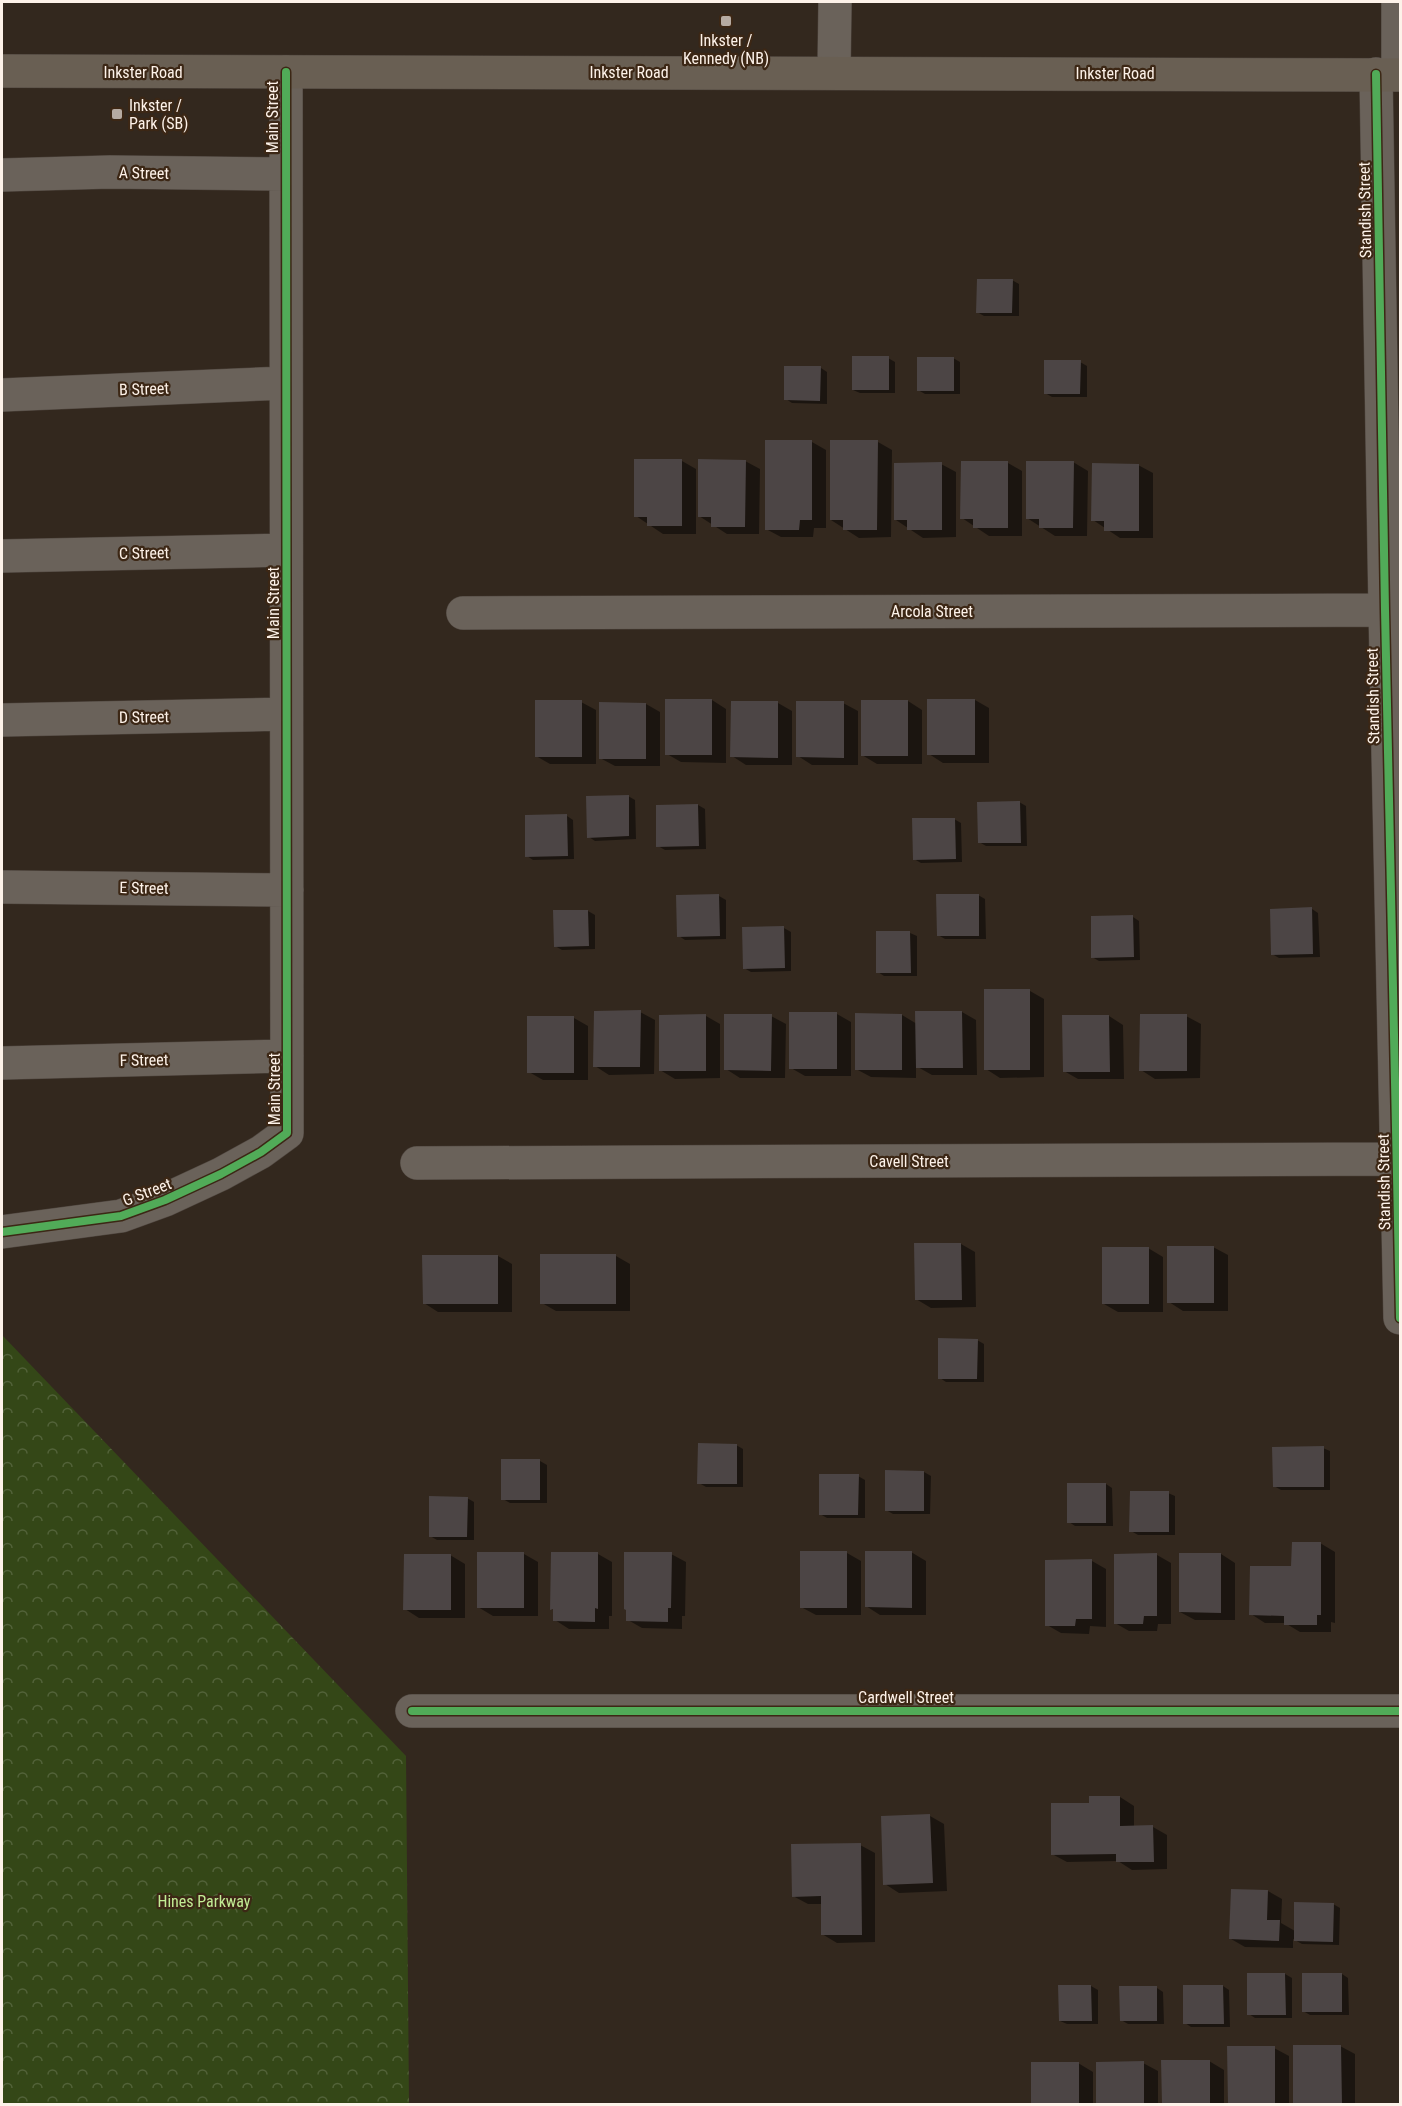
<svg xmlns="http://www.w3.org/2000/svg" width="1402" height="2106" viewBox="0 0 1402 2106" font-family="'Roboto Condensed',sans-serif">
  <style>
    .park { fill: url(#park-crowns) }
    .shadow { fill: #0007 }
    .building { fill: #4c4545 }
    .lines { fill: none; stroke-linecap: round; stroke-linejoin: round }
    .minor-casing { stroke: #4f463f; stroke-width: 34 }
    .major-casing { stroke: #4f463f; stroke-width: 34 }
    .minor { stroke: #6a625a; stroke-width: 33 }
    .major { stroke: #695f53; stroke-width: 33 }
    .cycleway-casing { stroke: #3c2715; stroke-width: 11 }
    .cycleway { stroke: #51ab58; stroke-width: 8 }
    .poi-dot { fill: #b6aba2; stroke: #3c2715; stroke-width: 2 }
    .labels { text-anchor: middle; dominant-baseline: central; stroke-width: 4.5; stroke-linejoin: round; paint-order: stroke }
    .poi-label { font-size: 16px; fill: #fdf2e9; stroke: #3c2715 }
    .street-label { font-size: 16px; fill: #fdf2e9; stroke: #3c2715 }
    .park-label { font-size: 16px; fill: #c2ec95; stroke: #3c2715 }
  </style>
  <defs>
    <pattern id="park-crowns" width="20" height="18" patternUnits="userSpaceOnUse" patternTransform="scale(1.5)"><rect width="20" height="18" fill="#344717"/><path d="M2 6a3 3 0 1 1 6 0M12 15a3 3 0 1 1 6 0" fill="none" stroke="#526239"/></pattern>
  </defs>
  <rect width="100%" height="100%" fill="#33281e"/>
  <path class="park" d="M2 1335 406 1756 409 2104H2Z"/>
  <path class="shadow" d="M1012 280 1019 284V316H984L977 312Z
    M888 358 895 362V393H860L853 390Z
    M953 358 960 362V394H925L918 390Z
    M1080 362 1087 366V397H1052L1045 393Z
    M821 368 827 372V404L792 403 786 399Z
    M766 441 812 442 826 450V528H814L813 537H781L766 529Z
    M878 442 892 450 891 537 859 538 831 520Z
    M682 461 696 469V534H663L636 516Z
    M745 461 760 469 759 534H727L699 516Z
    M1073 462 1088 471 1087 536H1055L1027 518Z
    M1008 463 1022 471V536H989L962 518Z
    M941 464 956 472V537L923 538 896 520Z
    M1138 465 1153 473V538H1120L1093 520Z
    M712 700 726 709V763L681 762 667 754Z
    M975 700 989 708V763H943L929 754Z
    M908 701 922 710V764H877L862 755Z
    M581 702 596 710V764H550L536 756Z
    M778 703 792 711V765H746L732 756Z
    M843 703 858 711V765H812L798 756Z
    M646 704 660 712V766H615L600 758Z
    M628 796 635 800 636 839 595 841 589 837Z
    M1019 802 1026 806 1027 846H986L979 842Z
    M698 805 705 809 706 849 665 850 658 846V806Z
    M567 816 573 820 574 859 533 860 527 856Z
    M954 819 961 823 962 862 921 863 914 859Z
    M978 895 985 899 986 939H945L938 935Z
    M719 896 726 900V939L685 940 679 936Z
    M1312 909 1318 913 1320 957 1279 958 1272 954Z
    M588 911 595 915V949L562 950 555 946Z
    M1133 917 1139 921 1140 960 1099 961 1092 957Z
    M784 928 791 932V971L751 972 744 968Z
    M910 933 917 936V976H884L878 972Z
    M1030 991 1044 999V1077L1000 1078 986 1069Z
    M640 1012 655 1020 654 1074 609 1075 595 1066Z
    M962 1012 976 1020 977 1075H932L916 1066V1078L871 1077 856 1069 902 1015 917 1024Z
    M837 1014 851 1022V1076H805L791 1068Z
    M706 1016 720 1024V1078L675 1079 660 1070Z
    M771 1016 786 1024 785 1078H740L726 1069Z
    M1109 1016 1123 1025 1124 1079H1078L1064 1071Z
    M1186 1016 1201 1024 1200 1078 1155 1079 1141 1070Z
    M574 1018 588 1026V1080H543L529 1072Z
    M961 1244 975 1252 976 1307 931 1308 916 1299Z
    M1213 1247 1228 1255V1311H1183L1169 1302Z
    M1148 1248 1163 1257V1312H1118L1104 1304Z
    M498 1256 512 1264V1312H438L424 1303Z
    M616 1256 630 1264V1311H556L542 1303Z
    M977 1340 984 1344V1382H946L940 1378Z
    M736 1445 743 1449V1487H706L699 1483Z
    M1323 1448 1330 1451V1490H1281L1274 1486Z
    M540 1461 547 1465V1503H510L503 1499Z
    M924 1472 931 1476 930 1514H893L886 1510Z
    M858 1476 865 1480V1518H827L820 1514Z
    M1106 1484 1112 1488 1113 1526H1075L1069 1522Z
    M1168 1493 1175 1496V1535H1138L1131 1531Z
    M467 1498 474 1502V1540H437L430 1536Z
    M1320 1543 1335 1552V1623L1331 1622V1632H1300L1285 1623H1265L1251 1614 1293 1568Z
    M911 1552 926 1561V1615H880L866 1606Z
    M801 1553H847L861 1561V1615H816L801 1607Z
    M524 1554 538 1562V1616H493L478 1607Z
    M552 1554H598L612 1562V1616H609V1629H569L555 1620V1610L552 1609Z
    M671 1554 686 1562 685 1616H682V1629L642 1628 628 1620Z
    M1221 1554 1235 1563V1620H1195L1180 1612Z
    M450 1555 465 1564V1618H419L405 1609Z
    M1157 1555 1171 1563V1624H1158L1157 1631H1129L1115 1623Z
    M1092 1561 1106 1569V1627L1090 1626 1089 1634 1061 1633 1047 1625Z
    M1120 1797 1134 1806V1827H1153L1167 1835V1869L1132 1870 1118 1861 1067 1862 1052 1854 1090 1804Z
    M930 1816 944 1824 947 1891 899 1893 885 1884Z
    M860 1845 875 1853V1942L837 1943 822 1934V1904H808L793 1896Z
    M1268 1891 1282 1899 1281 1923 1295 1931 1333 1904 1340 1908 1339 1945 1302 1944 1293 1939V1948L1245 1947 1231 1939Z
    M1249 1974H1285L1292 1978V2018H1255L1249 2014Z
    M1342 1974 1348 1978 1349 2015H1310L1303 2011Z
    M1060 1986H1091L1098 1990V2024H1067L1060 2021Z
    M1223 1986 1229 1990 1230 2027H1191L1185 2023Z
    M1157 1988 1163 1992 1164 2024H1128L1121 2020Z
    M1340 2046 1355 2054V2104H1295V2047Z
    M1228 2048H1274L1289 2056V2104H1229Z
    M1209 2061 1224 2070V2104H1164L1163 2062Z
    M1078 2063 1093 2072V2104H1033L1032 2064Z
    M1143 2063 1158 2071V2104H1098L1097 2064Z"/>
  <path class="building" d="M977 279H1013L1012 313H976Z
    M852 356H889V390H852Z
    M917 357H954V391H917Z
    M1044 360H1081L1080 394H1044Z
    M784 366H821L820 401 784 400Z
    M765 440H812V520H800L799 530H765Z
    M830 440H878L877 530H843V520H830Z
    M634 459H682V526H647V517H634Z
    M698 459 746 460 745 527H711V517H698Z
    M961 461H1008V528H973V519H960Z
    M1026 461H1074L1073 528H1039V519H1026Z
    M942 462V530H907V520H894V463Z
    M1092 463 1139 464V531H1104V521H1091Z
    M665 699H712V755H665Z
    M927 699H975V755H927Z
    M535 700H582V757H535Z
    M861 700H908V756H861Z
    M731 701H778V758L730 757Z
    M796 701H844V758L796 757Z
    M599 702 646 703V759H599Z
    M629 795V836L587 838 586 796Z
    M1020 801 1021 843H978L977 802Z
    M698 804 699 846 656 847V805Z
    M567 814 568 856 525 857V815Z
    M912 818H955L956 859 913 860Z
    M719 894 720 936 677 937 676 895Z
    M936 894H979V936H937Z
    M1312 907 1313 954 1271 955 1270 909Z
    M553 910H588L589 946 554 947Z
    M1133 915 1134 957 1091 958V916Z
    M784 926 785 968 743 969 742 927Z
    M876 931H910L911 973H876Z
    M984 989H1030V1070H984Z
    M641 1010 640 1067H593L594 1011Z
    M915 1011H962L963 1068H916Z
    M789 1012H837V1069H789Z
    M855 1013 902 1014V1070H855Z
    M706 1014V1071H659V1015Z
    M724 1014H772L771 1071 724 1070Z
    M1140 1014H1187V1071H1139Z
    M1062 1015H1109L1110 1072H1063Z
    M527 1016H574V1073H527Z
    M914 1243H961L962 1300H915Z
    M1167 1246H1214V1303H1167Z
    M1102 1247H1149V1304H1102Z
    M540 1254H616V1304H540Z
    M422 1255H498V1304H423Z
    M938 1338 978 1339 977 1379H938Z
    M698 1443 737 1444V1484H697Z
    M1324 1446V1487H1273L1272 1447Z
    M501 1459H540V1500H501Z
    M885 1470 924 1471V1511H885Z
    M819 1474H859L858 1515H819Z
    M1067 1483H1106V1523H1067Z
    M1130 1491H1169V1532H1129Z
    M429 1496 468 1497 467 1537H429Z
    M1292 1542H1321V1615H1317V1625H1284V1616L1249 1615 1250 1566H1291Z
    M800 1551H847V1608H800Z
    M865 1551H912V1608L865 1607Z
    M477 1552H524V1608H477Z
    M551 1552H598V1609L595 1608V1622L553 1621V1609L550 1610Z
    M624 1552H672L671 1608H668V1622L626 1621V1610L624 1609Z
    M1157 1553V1616H1144L1143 1624H1114V1554Z
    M1179 1553H1221V1613L1179 1612Z
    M404 1554H451V1610H403Z
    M1092 1559V1619H1076L1075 1626H1045V1560Z
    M1089 1796H1120V1826L1153 1825 1154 1862H1116V1854L1051 1855V1803H1089Z
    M930 1814 933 1883 883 1885 881 1816Z
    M861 1843 862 1935H821V1896L792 1897 791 1844Z
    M1231 1889 1268 1890 1267 1920H1280L1279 1941 1229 1939Z
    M1294 1902 1334 1903 1333 1942 1294 1941Z
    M1247 1973H1285L1286 2015H1247Z
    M1302 1973H1342V2012H1302Z
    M1058 1985H1091L1092 2021H1059Z
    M1183 1985H1223L1224 2024H1183Z
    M1119 1986H1157V2021H1120Z
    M1293 2045H1341L1342 2104H1293Z
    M1227 2046H1275V2104H1228Z
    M1161 2060H1210V2104H1162Z
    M1144 2061V2104H1096V2062Z
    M1031 2062H1079V2104H1031Z"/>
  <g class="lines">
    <g class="minor-casing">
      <path id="minor" d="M1398 2V74
        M834 72 835 2
        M1376 74 1385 610 1400 1318
        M2 175 110 172 286 174
        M2 395 286 383
        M2 556 286 550
        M463 613 1400 610
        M2 720 286 714
        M2 887 287 890
        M2 1063 287 1056
        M417 1163 1400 1159
        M2 1232 121 1216 165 1200 221 1174 261 1152 287 1133 286 72
        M412 1711H1400"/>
    </g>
    <g class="major-casing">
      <path id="major" d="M2 71 1400 75"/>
    </g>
    <use href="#minor" class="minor"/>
    <use href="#major" class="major"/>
    <g class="cycleway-casing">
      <path id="cycleway" d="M1376 74 1385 610 1400 1318
        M2 1232 121 1216 165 1200 221 1174 261 1152 287 1133 286 72
        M412 1711H1400"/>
    </g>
    <use href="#cycleway" class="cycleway"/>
  </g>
  <g class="poi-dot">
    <rect x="720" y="15" width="12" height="12" rx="3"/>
    <rect x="111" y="108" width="12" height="12" rx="3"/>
  </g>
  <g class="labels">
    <g class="poi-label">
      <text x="726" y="40">Inkster /<tspan x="726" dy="18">Kennedy (NB)</tspan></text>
      <text x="129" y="105" text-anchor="start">Inkster /<tspan x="129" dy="18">Park (SB)</tspan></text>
    </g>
    <g class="street-label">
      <text x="143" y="72">Inkster Road</text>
      <text x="629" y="72">Inkster Road</text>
      <text x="1115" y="73">Inkster Road</text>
      <text transform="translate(272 117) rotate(-90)">Main Street</text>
      <text transform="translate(144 173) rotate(1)">A Street</text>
      <text transform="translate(1365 210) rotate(-91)">Standish Street</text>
      <text transform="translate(144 389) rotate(-2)">B Street</text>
      <text transform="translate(144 553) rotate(-1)">C Street</text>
      <text transform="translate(273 603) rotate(-90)">Main Street</text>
      <text x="932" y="611">Arcola Street</text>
      <text transform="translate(1373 696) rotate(-91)">Standish Street</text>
      <text transform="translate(144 717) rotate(-1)">D Street</text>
      <text transform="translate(144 888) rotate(1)">E Street</text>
      <text transform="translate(144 1060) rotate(-1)">F Street</text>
      <text transform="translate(274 1089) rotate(-90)">Main Street</text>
      <text x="909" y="1161">Cavell Street</text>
      <text transform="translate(1384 1182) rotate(-91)">Standish Street</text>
      <text transform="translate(147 1192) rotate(-21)">G Street</text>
      <text x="906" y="1697">Cardwell Street</text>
    </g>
    <g class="park-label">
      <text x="204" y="1901">Hines Parkway</text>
    </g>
  </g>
  <rect width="1402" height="2106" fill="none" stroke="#fdf2e9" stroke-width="6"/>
</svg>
